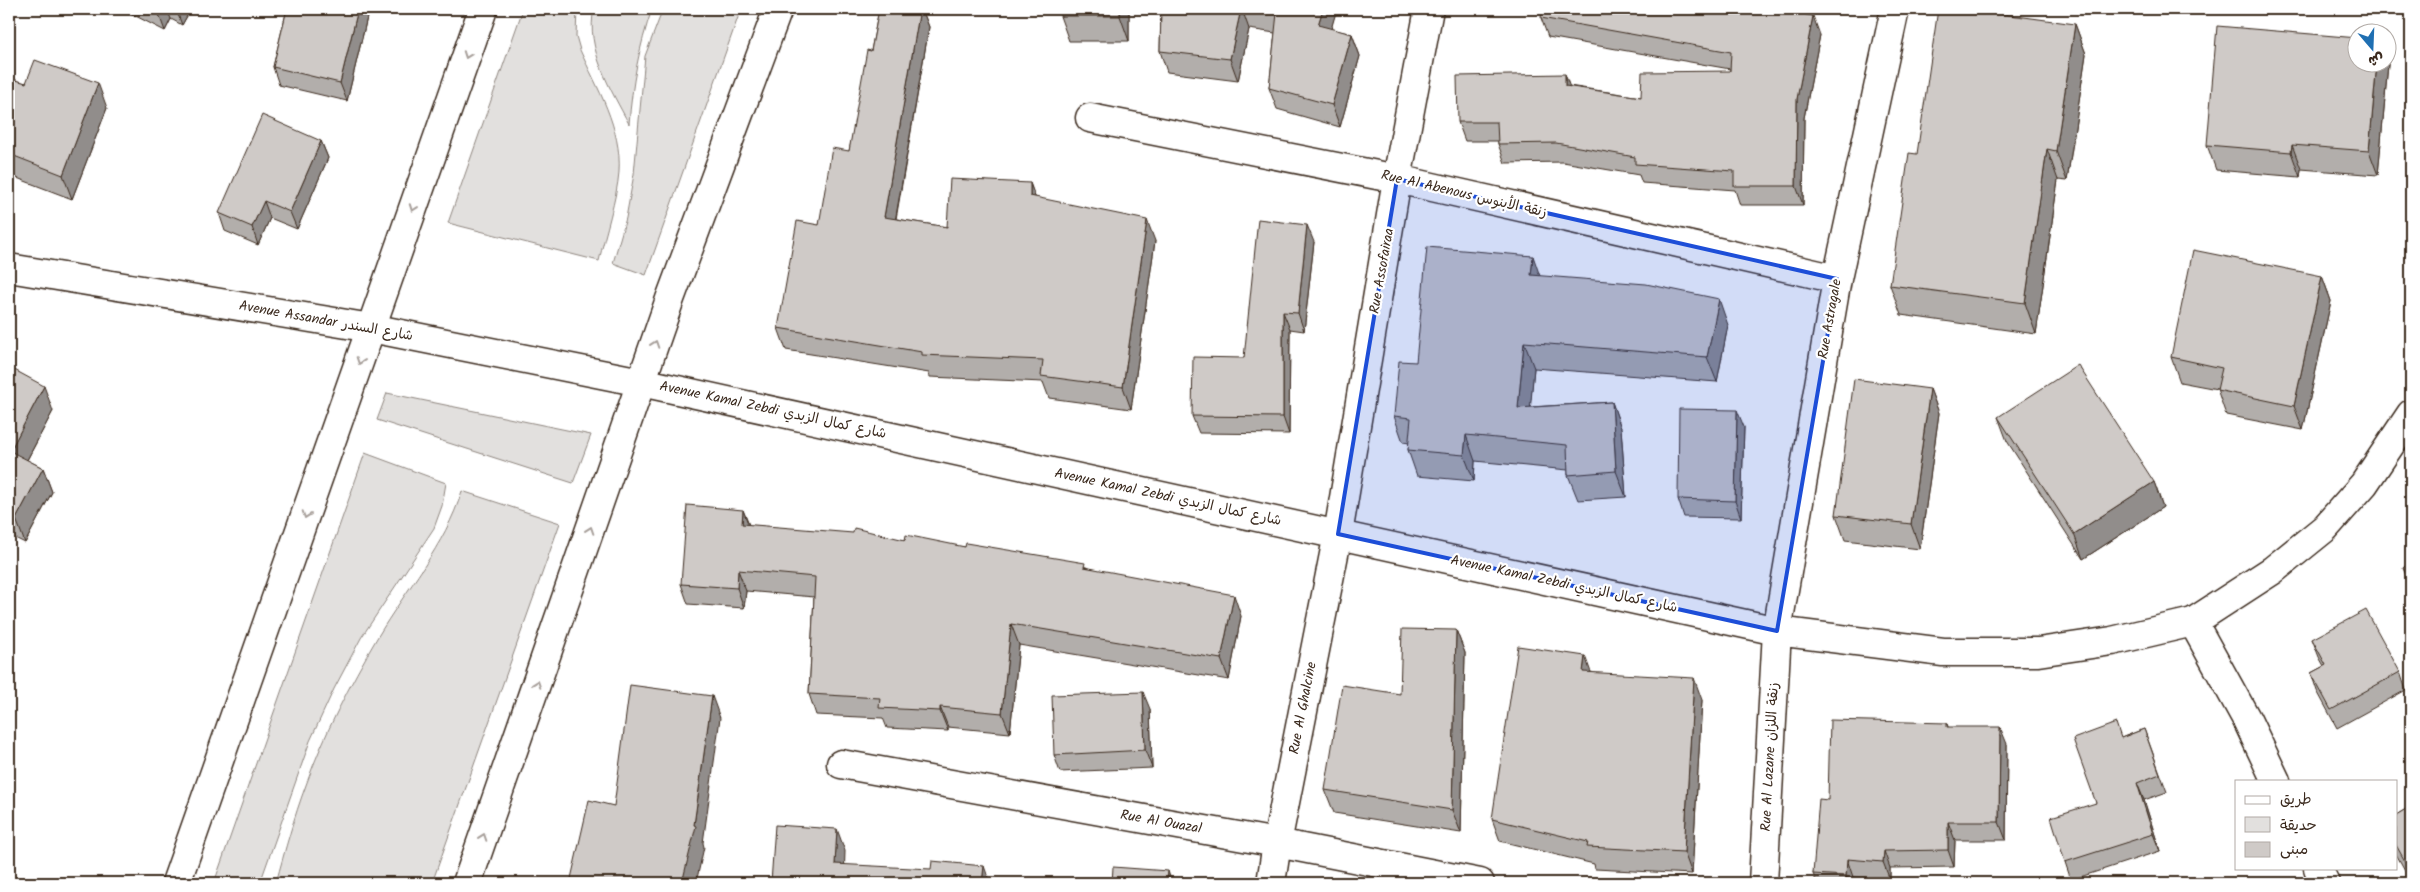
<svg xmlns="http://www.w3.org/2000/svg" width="2420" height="892" viewBox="0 0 2420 892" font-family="Kalam,'Playpen Sans Arabic',sans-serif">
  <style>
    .green { fill: #e2e0de; stroke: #8e857e }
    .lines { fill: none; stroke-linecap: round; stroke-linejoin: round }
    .minor-casing { stroke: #3b2a1e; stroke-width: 31 }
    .major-casing { stroke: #3b2a1e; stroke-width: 31 }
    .minor { stroke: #fff; stroke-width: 28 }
    .major { stroke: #fff; stroke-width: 28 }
    .wall { fill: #b2aeab; stroke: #3b2a1e }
    .shaded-wall { fill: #918d8b; stroke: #3b2a1e }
    .building { fill: #cfcac7; stroke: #3b2a1e }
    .oneway { stroke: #a79f9a }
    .marked { fill: #1d4ed8; fill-opacity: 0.2; stroke: #1d4ed8; stroke-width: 4; stroke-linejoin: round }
    .labels { text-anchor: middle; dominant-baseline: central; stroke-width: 4.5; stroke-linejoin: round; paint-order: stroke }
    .street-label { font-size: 14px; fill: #3b2a1e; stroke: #fff }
  </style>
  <rect width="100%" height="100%" fill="#fff"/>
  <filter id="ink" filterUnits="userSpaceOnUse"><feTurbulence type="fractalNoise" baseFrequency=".02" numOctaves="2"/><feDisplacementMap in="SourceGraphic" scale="10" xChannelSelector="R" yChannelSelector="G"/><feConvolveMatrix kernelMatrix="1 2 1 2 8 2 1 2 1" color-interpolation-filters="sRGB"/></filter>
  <g filter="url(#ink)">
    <path class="green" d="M523 9H577L576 36 580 50C597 88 622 128 619 172 617 198 605 234 599 261L448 223Z
      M594 9H652C639 47 632 84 629 124 611 90 585 48 594 9Z
      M663 9H741L646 275 613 263 626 218 634 174 645 56Z
      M387 393 591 435 573 483 377 420Z
      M365 453 446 483 442 506 434 528 361 638 334 689 310 741 260 883H214Z
      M462 491 560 523 432 883H276C285 850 294 817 306 785 324 734 350 684 377 638 406 589 445 546 462 491Z"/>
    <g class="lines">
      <g class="minor-casing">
        <path id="minor" d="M1090 118 1397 179 1837 279
          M9 268 371 328 641 382 1777 631 1943 652H2038L2112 641 2193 622 2273 570 2325 528 2364 484 2411 414
          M2193 622 2247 720 2276 781
          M841 764 1277 843 1480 883
          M2318 868 2325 883
          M1271 883 1277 843 1338 534 1397 179 1429 9
          M1763 883 1777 631 1837 279 1895 9"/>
      </g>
      <g class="major-casing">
        <path id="major" d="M176 883 483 9
          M467 883 670 299 778 9"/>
      </g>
      <use href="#minor" class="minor"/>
      <use href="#major" class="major"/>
    </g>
    <path class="wall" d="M122 9H191L182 25 171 19 165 31Z
      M287 9H369L347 101 279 85 273 67Z
      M879 9H922L929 27 896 219 947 227 1030 183 1035 197 1155 241 1131 409 1049 398 1043 382 930 377 929 373 786 350 778 328 819 225 849 151 871 51Z
      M1129 9V41H1069L1060 16Z
      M1161 9H1336L1331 29 1352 34 1360 56 1340 127 1277 109 1269 88 1275 33 1249 29 1238 81 1167 72 1160 51Z
      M1541 18 1820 35 1804 118 1803 205H1740L1735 190 1642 183 1639 175 1563 162 1505 163 1498 144V141H1465L1458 122 1569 86 1641 97 1730 71V69L1548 37Z
      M2075 24 2086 54 2067 181 2058 180 2036 334 1901 315 1890 285 1917 154Z
      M2358 62H2387L2388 64 2378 175 2301 169 2300 177 2216 170 2207 145Z
      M9 78 107 108 72 199 9 175Z
      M321 141 328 158 297 229 270 218 258 245 225 231 219 213Z
      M1314 242 1304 331 1290 329 1289 434 1199 433 1192 416 1244 358Z
      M1540 276 1728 325 1717 382 1534 368 1530 407 1612 402 1621 428 1626 497 1578 500 1568 475V470L1475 461 1474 481 1417 476 1408 450 1409 443 1403 442 1394 416 1416 362Z
      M2322 276 2331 301 2303 430 2226 415 2217 389 2180 382 2171 357Z
      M9 367 53 411 27 460 43 468 52 492 25 543 9 535Z
      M1930 389 1939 413 1920 549 1845 540 1836 515Z
      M1998 417 2154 482 2163 507 2083 559 2007 441Z
      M1744 427 1741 518 1684 517 1678 499Z
      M743 510 749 525 905 540 965 547 1086 567 1241 616 1229 680 1019 645 1010 733 948 727V731L887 728 883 718 816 715 809 694 814 597 746 591 744 608 688 604 681 584Z
      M2411 533V553L2406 537Z
      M2411 562V588L2403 568Z
      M1456 630 1465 653 1461 833 1334 813 1325 790 1400 694Z
      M2312 639 2400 672 2406 690 2337 728 2317 691 2311 673 2324 666 2319 657Z
      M1591 672 1702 700 1692 874 1595 869 1594 864 1500 841 1492 819Z
      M1150 709 1152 768 1060 772 1054 755Z
      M1947 723 1948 727 2007 744 2006 840H1955L1954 867 1890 868V880L1853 877V883H1817L1813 874 1828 800Z
      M2144 729 2167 792 2144 800 2160 851 2071 880 2065 862 2096 803 2121 738Z
      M2411 806V881L2396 854V815Z"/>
    <path class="shaded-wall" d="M157 9H167L171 19 165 31Z
      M176 9H191L182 25Z
      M358 9H369L347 101 340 83Z
      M920 9H922L929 27 892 239 884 217Z
      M1120 9H1129V41L1120 16Z
      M1241 9H1242L1249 29 1238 81 1230 59Z
      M1323 9H1337L1326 46 1318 25Z
      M1813 16 1820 35 1804 118 1803 205 1796 186 1797 99Z
      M2075 24 2086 54 2067 181 2056 151Z
      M1352 34 1360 56 1340 127 1332 105Z
      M2377 62H2387L2388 64 2378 175 2369 151Z
      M1565 74 1572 93 1565 86Z
      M98 83 107 108 72 199 63 175Z
      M321 141 328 158 297 229 290 212Z
      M2292 145 2301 169 2300 177 2291 152Z
      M2047 149 2058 180 2036 334 2025 303Z
      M1030 183 1038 205 1030 196Z
      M264 201 270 218 258 245 252 227Z
      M1147 220 1155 241 1131 409 1123 387Z
      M1307 225 1314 242 1304 331 1298 313Z
      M1533 256 1542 282 1531 275Z
      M2322 276 2331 301 2303 430 2294 406Z
      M1719 299 1728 325 1717 382 1707 357Z
      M1283 312 1290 329 1289 434 1283 417Z
      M1524 342 1534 368 1528 434 1518 408Z
      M44 386 53 411 19 475 10 451Z
      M1930 389 1939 413 1920 549 1911 524Z
      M1612 402 1621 428 1626 497 1616 471Z
      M1737 410 1744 427 1741 518 1735 501Z
      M1466 435 1475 461 1474 481 1464 455Z
      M43 468 52 492 25 543 16 519Z
      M2154 482 2163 507 2083 559 2074 534Z
      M743 510 751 531 742 524Z
      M738 570 746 591 744 608 737 588Z
      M1234 595 1241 616 1229 680 1221 659Z
      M1011 624 1019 645 1010 733 1002 713Z
      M1456 630 1465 653 1461 833 1452 810Z
      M1585 656 1593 678 1583 672Z
      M1694 678 1702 700 1692 874 1684 852Z
      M1143 692 1150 709 1152 768 1145 750Z
      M712 696 720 718 703 843 704 847 696 883H682L694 825Z
      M940 707 948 727V731L940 711Z
      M2000 727 2007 744 2006 840 1999 822Z
      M2137 783 2144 800 2160 851 2153 834Z
      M1948 822 1955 840 1954 867 1948 850Z
      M837 829 845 851 844 883 835 864Z
      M1884 851 1890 868V880L1883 862Z
      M1847 859 1853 877V883H1849L1846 876Z
      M984 866 990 883H982Z
      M1168 871 1172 883H1167Z"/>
    <path class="building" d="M287 9H358L340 83 273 67Z
      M879 9H920L884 217 947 227 950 179 1030 183V196L1147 220 1123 387 1041 376 1043 360 922 355V352L778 328 797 221 819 225 832 148 849 151 867 50 871 51Z
      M1060 9H1120V16H1060Z
      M1161 9H1241L1230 59 1160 51Z
      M1249 9H1323L1318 25 1352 34 1332 105 1269 88 1277 13Z
      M1542 9H1774L1813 16 1797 99 1796 186H1734V171L1635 164V157L1556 143 1498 144 1497 122H1458L1457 76 1565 74V86L1641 97 1642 72 1730 71 1731 52 1541 18Z
      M1938 9H1966L2075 24 2056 151 2047 149 2025 303 1890 285 1909 153 1917 154Z
      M2217 26 2358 38V62H2377L2369 151 2292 145 2291 152 2207 145Z
      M35 60 98 83 63 175 9 154V78L26 83Z
      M262 115 321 141 290 212 264 201 252 227 219 213Z
      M1258 219 1307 225 1298 313 1283 312V417L1192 416 1193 357 1244 358Z
      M1427 247 1533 256 1531 275 1646 284 1719 299 1707 357 1524 342 1518 408 1612 402 1616 471 1568 475 1567 445 1466 435 1464 455 1408 450 1411 418 1394 416 1399 361 1416 362Z
      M2193 250 2322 276 2294 406 2217 390 2222 368 2171 357Z
      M2078 365 2154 482 2074 534 1998 417Z
      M9 367 44 386 10 451 43 468 16 519 9 515Z
      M1854 379 1930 389 1911 524 1836 515Z
      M1679 409 1737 410 1735 501 1678 499Z
      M687 505 743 510 742 524 853 533 854 528 905 540 906 535 965 547 966 543 1085 563 1084 567 1234 595 1221 659 1011 624 1002 713 940 707V711L879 708 880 698 809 694 815 577 738 570 737 588 681 584Z
      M2411 533V545L2406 537Z
      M2411 562V579L2403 568Z
      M2366 610 2400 672 2331 710 2311 673 2326 665 2312 639Z
      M1402 629 1456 630 1452 810 1325 790 1342 685 1400 694Z
      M1518 646 1585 656 1583 672 1694 678 1684 852 1587 847 1588 842 1492 819Z
      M630 685 712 696 694 825 696 826 682 883H570L589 800 614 806Z
      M1143 692 1145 750 1054 755 1052 695Z
      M1830 720 1947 723V727H2000L1999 822H1948V850L1884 851 1883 862 1847 859 1846 876 1813 874 1819 799 1828 800Z
      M2116 723 2121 738 2144 729 2160 774 2137 783 2153 834 2065 862 2051 817 2096 803 2073 739Z
      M2411 806V872L2396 845V815Z
      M775 825 837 829 835 864 931 869 932 861 984 866 982 883H771Z
      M1113 867 1168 871 1167 883H1112Z"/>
    <defs><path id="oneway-chevron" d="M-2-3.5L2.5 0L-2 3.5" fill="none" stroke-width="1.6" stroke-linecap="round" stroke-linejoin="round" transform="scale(1.25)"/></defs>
    <g class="oneway">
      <use href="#oneway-chevron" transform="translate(467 55) rotate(110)"/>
      <use href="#oneway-chevron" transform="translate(413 208) rotate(110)"/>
      <use href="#oneway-chevron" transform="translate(655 344) rotate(-71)"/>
      <use href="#oneway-chevron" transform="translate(360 361) rotate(109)"/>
      <use href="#oneway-chevron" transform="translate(306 515) rotate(109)"/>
      <use href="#oneway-chevron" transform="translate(590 530) rotate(-71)"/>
      <use href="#oneway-chevron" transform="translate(537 684) rotate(-71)"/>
      <use href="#oneway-chevron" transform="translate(483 837) rotate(-71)"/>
    </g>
  </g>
  <path class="marked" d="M1397 179 1837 279 1777 631 1338 534Z"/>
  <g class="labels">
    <g class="street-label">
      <text transform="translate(1464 194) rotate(13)">Rue Al Abenous زنقة الأبنوس</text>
      <text transform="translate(1382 271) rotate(-80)">Rue Assofairaa</text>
      <text transform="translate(1830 319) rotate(-80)">Rue Astragale</text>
      <text transform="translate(326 321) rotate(10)">Avenue Assandar شارع السندر</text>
      <text transform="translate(773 410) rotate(12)">Avenue Kamal Zebdi شارع كمال الزبدي</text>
      <text transform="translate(1168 497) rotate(12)">Avenue Kamal Zebdi شارع كمال الزبدي</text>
      <text transform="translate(1564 584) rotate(12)">Avenue Kamal Zebdi شارع كمال الزبدي</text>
      <text transform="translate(1303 708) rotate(-79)">Rue Al Ghalcine</text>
      <text transform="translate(1770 757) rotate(-87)">Rue Al Lazane زنقة اللزان</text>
      <text transform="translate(1161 822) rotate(10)">Rue Al Ouazal</text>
    </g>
  </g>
  <rect width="2420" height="892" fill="none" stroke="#fff" stroke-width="30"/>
  <rect x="15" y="15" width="2390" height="862" fill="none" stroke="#3b2a1e" stroke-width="2" filter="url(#ink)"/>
  <rect x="2235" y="780" width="162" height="90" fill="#ffffff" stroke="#b1aaa5"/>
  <rect x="2245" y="796" width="25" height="8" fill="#ffffff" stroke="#b1aaa5"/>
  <text x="2280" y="804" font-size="15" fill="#3b2a1e">طريق</text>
  <rect x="2245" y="817" width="25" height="15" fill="#e2e0de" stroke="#b1aaa5"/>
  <text x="2280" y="830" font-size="15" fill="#3b2a1e">حديقة</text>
  <rect x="2245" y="842" width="25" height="15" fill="#cfcac7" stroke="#b1aaa5"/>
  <text x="2280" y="854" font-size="15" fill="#3b2a1e">مبنى</text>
  <g transform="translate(2372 48) rotate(161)"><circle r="24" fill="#ffffff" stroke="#b1aaa5"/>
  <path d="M0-4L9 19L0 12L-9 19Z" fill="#1f6fb2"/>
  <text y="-8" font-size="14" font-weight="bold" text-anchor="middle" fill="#3b2a1e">ش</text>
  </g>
</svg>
